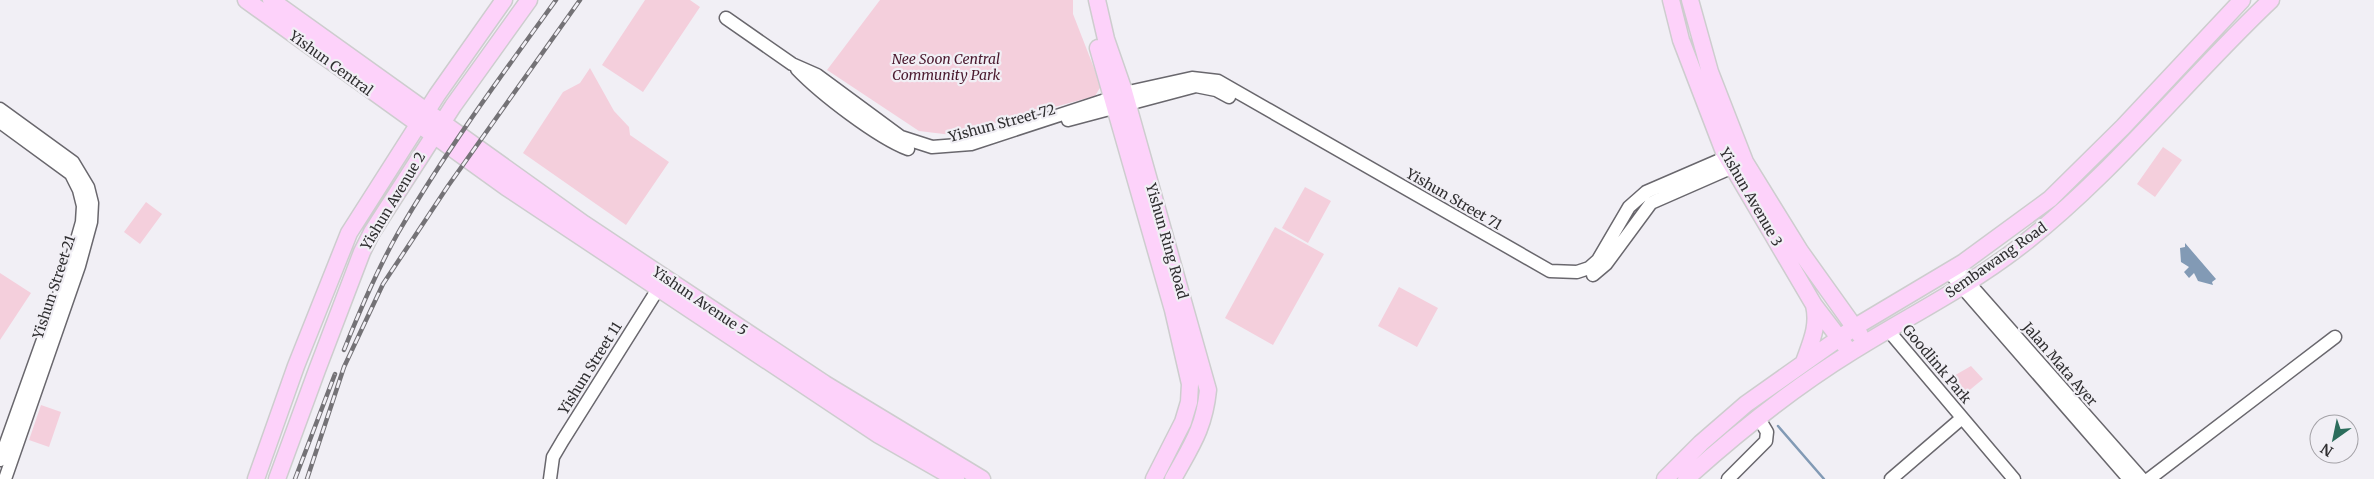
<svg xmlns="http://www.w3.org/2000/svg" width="2374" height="479" viewBox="0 0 2374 479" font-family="Merriweather,serif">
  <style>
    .green { fill: #f4cfdc }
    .water { fill: #829ab5 }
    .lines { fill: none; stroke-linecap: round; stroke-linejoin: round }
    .stream { stroke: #829ab5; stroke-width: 2.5 }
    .minor-casing { stroke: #69676d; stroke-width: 15 }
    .major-casing { stroke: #cdcdce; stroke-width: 19 }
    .minor { stroke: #fff; stroke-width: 12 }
    .major { stroke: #fdd2fa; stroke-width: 16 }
    .rail-casing { stroke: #747276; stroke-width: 4.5 }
    .rail { stroke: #f1eff5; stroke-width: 2.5; stroke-dasharray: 8; stroke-linecap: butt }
    .labels { text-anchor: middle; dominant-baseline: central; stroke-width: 4.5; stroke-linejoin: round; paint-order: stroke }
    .park-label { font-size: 14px; font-style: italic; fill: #4a192e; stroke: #f1eff5 }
    .street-label { font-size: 14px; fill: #302f31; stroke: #f1eff5 }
  </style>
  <rect width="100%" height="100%" fill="#f1eff5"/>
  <path class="green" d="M645 0H690L700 7 643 92 602 65Z
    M880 0H1073V14L1101 86 1095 96 952 135 919 131 827 70Z
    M590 68 614 111 629 127 630 135 669 162 626 225 523 153 563 92 580 83Z
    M2163 147 2182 160 2155 197 2137 184Z
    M1305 187 1331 201 1308 243 1282 228Z
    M146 202 162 214 140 244 124 232Z
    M1275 227 1324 254 1273 345 1225 318Z
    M0 273 31 293 0 340Z
    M1399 287 1438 308 1417 347 1378 326Z
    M1971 366 1983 379 1960 398 1945 381Z
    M41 405 61 412 49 447 29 440Z"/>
  <path class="water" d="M2185 243 2216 279 2212 282 2213 285 2198 281 2194 273 2189 278 2184 272 2189 267 2181 262 2180 248 2185 247Z"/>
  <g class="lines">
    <path class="stream" d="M1778 426 1824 479"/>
    <g class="minor-casing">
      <path id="minor" d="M726 18 792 64 817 75 901 137 932 147 971 144 1133 91 1192 78 1218 81 1550 271 1577 272 1589 268 1598 260 1629 207 1646 192 1734 154
        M797 69C821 94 877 137 908 149
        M0 109 73 162 88 187 92 203 91 222 79 266 5 479
        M1068 120 1196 86 1216 90 1229 97
        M0 122 71 174 79 190 83 206 82 222 70 264 0 460
        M1957 267 1968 282 2142 479
        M1949 272 2129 479
        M1593 275 1606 264 1651 203 1740 164
        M1888 330 2014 479
        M550 479 553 457 563 440 663 281
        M1728 479 1766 441 1767 432 1758 417
        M1891 479 1962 418
        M2149 479 2335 337"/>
    </g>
    <g class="major-casing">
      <path id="major" d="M246 0 506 187 879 435 956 479
        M271 0 584 224 825 384 982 479
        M1097 0 1106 39 1123 88 1208 390C1204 429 1191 446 1173 479
        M1671 0 1681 40 1724 152 1814 305 1846 347
        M1690 0 1710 72 1745 162 1800 251 1860 335
        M1098 48 1173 310 1190 384 1189 402 1183 422 1154 479
        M1804 362C1811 342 1819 326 1814 305
        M256 479 296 366 349 233 437 95 504 0
        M277 479 317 370 362 252 372 232 453 106 529 0
        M1665 479 1701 443 1746 404 1855 327 1964 262 2050 199 2123 127 2242 0
        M1686 479C1738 432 1793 388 1853 351 1907 317 1966 288 2018 248 2112 176 2185 81 2271 0"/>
    </g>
    <use href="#minor" class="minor"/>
    <use href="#major" class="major"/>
    <g class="rail-casing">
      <path id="rail" d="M344 350C360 310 377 270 398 233 445 152 501 76 556 0
        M295 479 335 374
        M307 479 344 367 383 284 448 186 580 0"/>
    </g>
    <use href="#rail" class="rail"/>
  </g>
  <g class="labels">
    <g class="park-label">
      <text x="946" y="59">Nee Soon Central<tspan x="946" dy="16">Community Park</tspan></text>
    </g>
    <g class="street-label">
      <text transform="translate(331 63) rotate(36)">Yishun Central</text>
      <text transform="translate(1002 123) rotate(-15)">Yishun Street 72</text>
      <text transform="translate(1751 197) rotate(60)">Yishun Avenue 3</text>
      <text transform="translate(1454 199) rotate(30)">Yishun Street 71</text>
      <text transform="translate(393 201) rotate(-59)">Yishun Avenue 2</text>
      <text transform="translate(1167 241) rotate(74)">Yishun Ring Road</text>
      <text transform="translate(1996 260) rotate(-35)">Sembawang Road</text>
      <text transform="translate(54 287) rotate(-72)">Yishun Street 21</text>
      <text transform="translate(700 301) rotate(34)">Yishun Avenue 5</text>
      <text transform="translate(1937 364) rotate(50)">Goodlink Park</text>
      <text transform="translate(2060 364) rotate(49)">Jalan Mata Ayer</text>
      <text transform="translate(590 368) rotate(-58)">Yishun Street 11</text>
    </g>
  </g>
  <g transform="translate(2334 439) rotate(213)"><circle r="24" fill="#f1eff5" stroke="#a4a2a7"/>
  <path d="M0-4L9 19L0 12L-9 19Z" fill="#2c6d5c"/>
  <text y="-8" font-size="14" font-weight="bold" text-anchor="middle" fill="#302f31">N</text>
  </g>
</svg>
